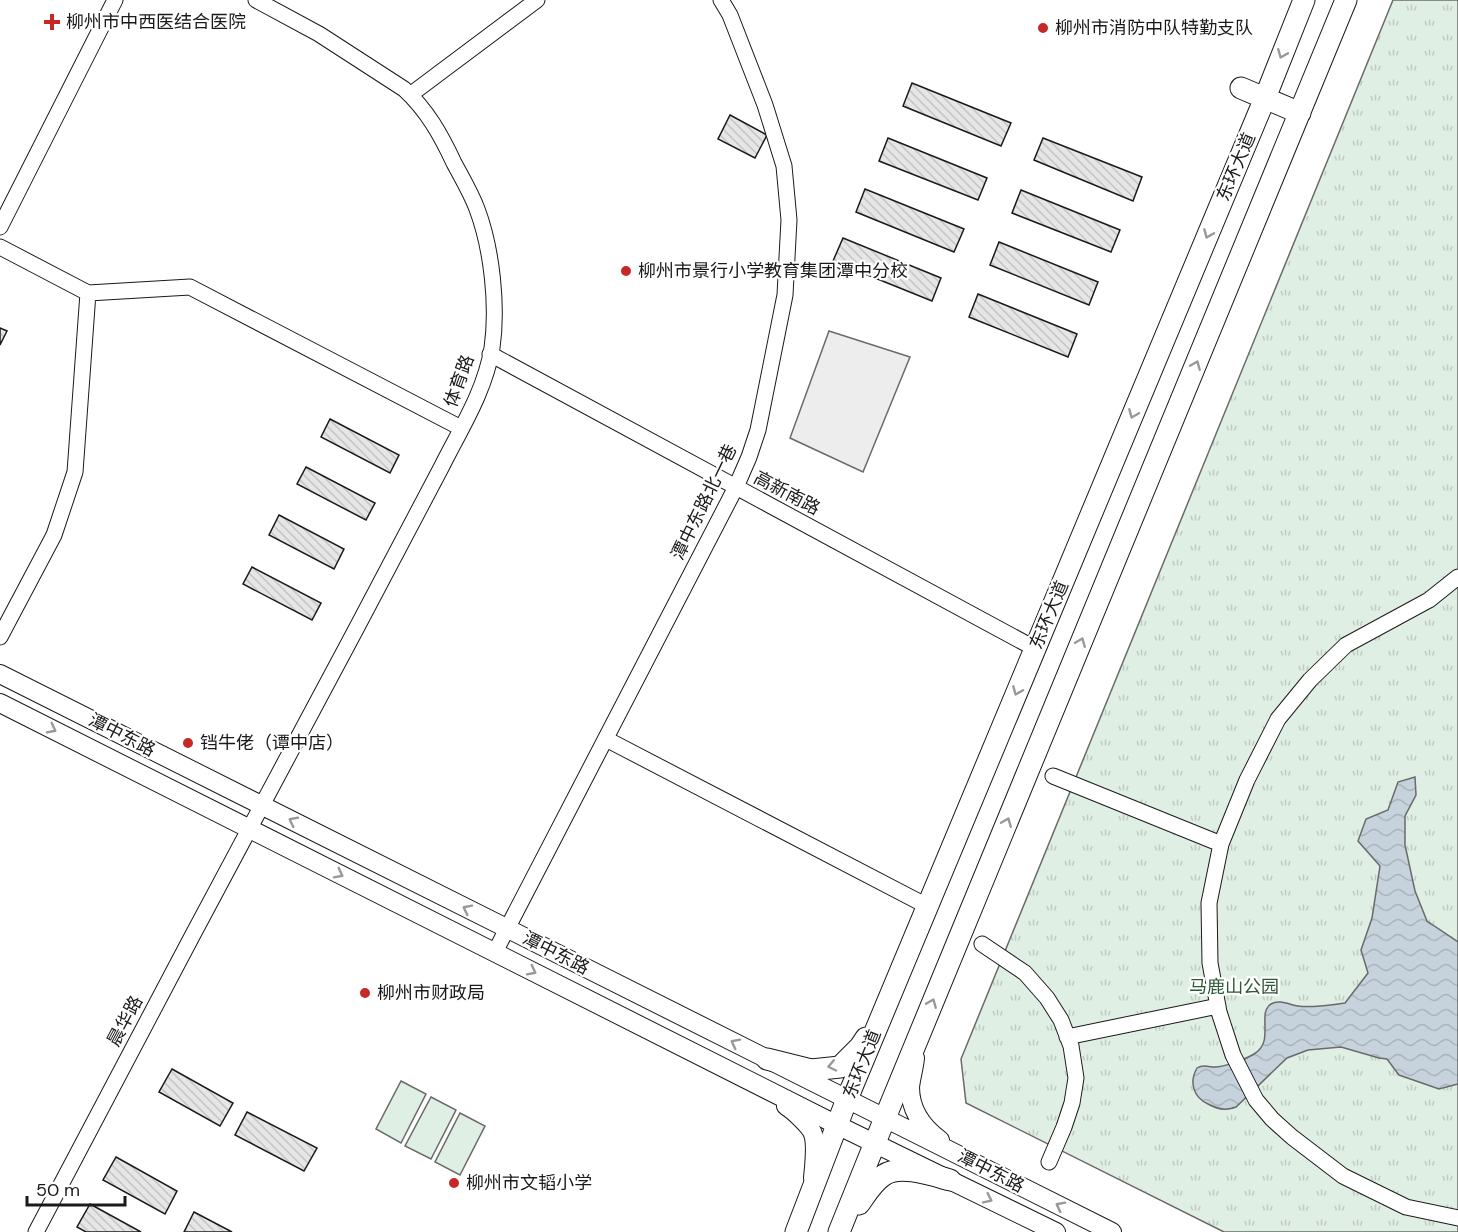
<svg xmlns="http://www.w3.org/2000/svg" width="1458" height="1232" viewBox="0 0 1458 1232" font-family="'DM Sans','Noto Sans SC',sans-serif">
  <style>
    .park { fill: url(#park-tufts); stroke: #6a6a6a; stroke-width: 1.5 }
    .pitch { fill: #e0efe3; stroke: #6a6a6a; stroke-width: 1.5 }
    .parking { fill: #ededed; stroke: #6a6a6a; stroke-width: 1.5 }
    .water { fill: url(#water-waves); stroke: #6a6a6a; stroke-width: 1.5 }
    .building { fill: url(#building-back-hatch); stroke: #1a1a1a; stroke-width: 1.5 }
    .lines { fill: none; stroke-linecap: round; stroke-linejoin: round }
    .minor-casing { stroke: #1a1a1a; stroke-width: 17 }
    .major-casing { stroke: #1a1a1a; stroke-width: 20 }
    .highway-casing { stroke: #1a1a1a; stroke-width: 23 }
    .minor { stroke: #fff; stroke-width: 15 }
    .major { stroke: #fff; stroke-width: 18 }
    .highway { stroke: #fff; stroke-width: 21 }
    .oneway { stroke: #989898 }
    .poi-dot { fill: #c62828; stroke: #fff; stroke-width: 2 }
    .labels { text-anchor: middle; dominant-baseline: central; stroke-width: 4.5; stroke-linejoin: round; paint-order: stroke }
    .poi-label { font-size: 18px; fill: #1a1a1a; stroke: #fff; text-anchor: start }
    .street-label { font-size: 18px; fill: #1a1a1a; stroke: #fff }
    .park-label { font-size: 18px; fill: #2b5a34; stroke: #fff }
  </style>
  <defs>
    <pattern id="park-tufts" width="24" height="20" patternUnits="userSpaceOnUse" patternTransform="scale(1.5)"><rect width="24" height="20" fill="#e0efe3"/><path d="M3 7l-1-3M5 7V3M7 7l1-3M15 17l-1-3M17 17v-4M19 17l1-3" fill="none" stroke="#c0ccc2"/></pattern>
    <pattern id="water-waves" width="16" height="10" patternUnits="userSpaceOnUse" patternTransform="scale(1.5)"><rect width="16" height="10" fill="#c6d2dc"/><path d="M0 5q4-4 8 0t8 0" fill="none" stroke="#aab4bc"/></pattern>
    <pattern id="building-back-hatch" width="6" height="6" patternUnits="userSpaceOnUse" patternTransform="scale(1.5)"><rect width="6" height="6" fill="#e6e6e6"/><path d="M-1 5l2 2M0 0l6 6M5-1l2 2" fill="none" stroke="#c5c5c5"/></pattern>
  </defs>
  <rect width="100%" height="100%" fill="#fff"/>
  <path class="park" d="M1393 0H1458V1232H1224L966 1103 961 1059Z"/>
  <path class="pitch" d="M401 1081 426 1094 401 1143 376 1129Z
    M431 1097 456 1110 431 1159 405 1146Z
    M460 1113 485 1126 460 1175 435 1162Z"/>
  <path class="parking" d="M829 331 910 357 863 472 790 438Z"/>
  <path class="water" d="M1415 777 1416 795 1405 816V845L1415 891 1427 921 1458 942V1084L1439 1089 1399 1075 1387 1059 1379 1058 1341 1047 1308 1050 1287 1058 1236 1107C1233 1108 1230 1109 1227 1109 1220 1110 1214 1107 1208 1104 1193 1097 1189 1082 1197 1068 1203 1064 1208 1067 1215 1067 1224 1067 1246 1059 1254 1054 1269 1045 1264 1030 1265 1016 1265 1012 1267 1006 1271 1004 1279 999 1290 1005 1298 1006 1314 1008 1329 1005 1345 1003L1368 973 1361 950 1372 918 1380 866 1358 841 1366 819 1388 810 1398 782Z"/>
  <path class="building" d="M912 83 1011 123 1001 146 903 106Z
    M730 115 767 135 755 158 718 139Z
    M888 138 987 178 978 200 879 161Z
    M1043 138 1142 177 1133 201 1034 160Z
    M865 189 964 229 954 252 856 212Z
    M1021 190 1120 230 1111 252 1012 213Z
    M843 238 941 278 932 301 833 261Z
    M999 242 1098 282 1089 305 990 265Z
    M978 294 1077 334 1068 357 969 317Z
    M0 328 7 331 0 345Z
    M330 419 399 455 390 473 321 437Z
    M306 467 375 503 366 520 297 484Z
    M279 515 344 549 334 569 269 535Z
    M252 567 321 603 312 620 243 584Z
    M172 1069 233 1103 220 1126 159 1092Z
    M247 1112 317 1148 304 1171 235 1135Z
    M116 1157 177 1191 165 1214 103 1180Z
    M90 1204 141 1232H86L77 1227Z
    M194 1212 232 1232H184Z"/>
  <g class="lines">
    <g class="minor-casing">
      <path id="minor" d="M410 95 537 0
        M0 227 115 0
        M0 247 88 293 190 287 461 428
        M490 354 1034 648
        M0 637 54 535 75 472 88 293
        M606 739 927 906
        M1053 776 1221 844 1247 780 1278 719 1310 680 1346 645 1429 600 1458 577
        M1221 844 1209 903 1210 963 1219 1012 1233 1055 1256 1100 1272 1119 1292 1137 1343 1176 1406 1207 1458 1218
        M982 944 1025 973 1047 998 1061 1020 1071 1046 1076 1078 1072 1103 1064 1127 1049 1162
        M495 952 736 487 749 457 758 430 785 295 789 220 784 166 765 105 730 15 721 0
        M1067 1037 1218 1006
        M36 1232C142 1031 247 831 355 631 384 576 413 521 442 466 461 428 485 391 492 348 498 306 492 249 477 209 471 193 462 178 454 163 441 135 427 110 404 89L319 34 256 0"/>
    </g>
    <g class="major-casing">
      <path id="major" d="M0 674 1112 1232
        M0 703 837 1125 1056 1232
        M915 1058C914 1068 911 1078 910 1087 910 1110 922 1127 940 1140
        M786 1106C793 1110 811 1127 813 1134 817 1145 814 1166 813 1178"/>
    </g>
    <g class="highway-casing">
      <path id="highway" d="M1241 88 1300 113
        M767 1059 811 1070 840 1067 860 1047 866 1038
        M859 1204C866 1194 873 1182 884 1175 900 1164 932 1175 950 1180
        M796 1232 847 1099 1265 98 1304 0
        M839 1232 885 1118 1346 0"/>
    </g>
    <use href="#minor" class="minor"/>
    <use href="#major" class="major"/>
    <use href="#highway" class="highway"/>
  </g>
  <defs><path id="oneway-chevron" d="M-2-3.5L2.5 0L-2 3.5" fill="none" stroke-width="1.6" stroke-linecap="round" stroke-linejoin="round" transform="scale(1.5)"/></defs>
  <g class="oneway">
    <use href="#oneway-chevron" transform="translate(1282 54) rotate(112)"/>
    <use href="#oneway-chevron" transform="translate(1208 234) rotate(113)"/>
    <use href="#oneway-chevron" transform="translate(1196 365) rotate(-68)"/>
    <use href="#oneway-chevron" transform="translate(1133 414) rotate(113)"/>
    <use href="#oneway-chevron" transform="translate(1081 642) rotate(-68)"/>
    <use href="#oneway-chevron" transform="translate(1017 691) rotate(113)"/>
    <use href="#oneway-chevron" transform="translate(52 729) rotate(27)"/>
    <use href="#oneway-chevron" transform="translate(293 821) rotate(-153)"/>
    <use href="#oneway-chevron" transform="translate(1007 822) rotate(-68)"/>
    <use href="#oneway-chevron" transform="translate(339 874) rotate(27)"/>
    <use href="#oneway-chevron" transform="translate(467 909) rotate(-153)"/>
    <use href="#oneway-chevron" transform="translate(532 971) rotate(27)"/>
    <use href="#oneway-chevron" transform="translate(932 1003) rotate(-68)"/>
    <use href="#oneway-chevron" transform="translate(735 1043) rotate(-153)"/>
    <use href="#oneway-chevron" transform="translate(832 1066) rotate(168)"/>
    <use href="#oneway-chevron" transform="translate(988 1199) rotate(26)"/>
    <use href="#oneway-chevron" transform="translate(1060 1206) rotate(-153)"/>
  </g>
  <g class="poi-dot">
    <path d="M49 13h6v6h6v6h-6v6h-6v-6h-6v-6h6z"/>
    <circle cx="1043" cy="28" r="6"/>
    <circle cx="626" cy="271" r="6"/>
    <circle cx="188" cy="743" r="6"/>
    <circle cx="365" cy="993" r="6"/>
    <circle cx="454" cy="1183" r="6"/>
  </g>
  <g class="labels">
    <g class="poi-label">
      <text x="66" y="22">柳州市中西医结合医院</text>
      <text x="1055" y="28">柳州市消防中队特勤支队</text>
      <text x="638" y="271">柳州市景行小学教育集团潭中分校</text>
      <text x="200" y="743">铛牛佬（谭中店）</text>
      <text x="377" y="993">柳州市财政局</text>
      <text x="466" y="1183">柳州市文韬小学</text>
    </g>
    <g class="street-label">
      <text transform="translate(1236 167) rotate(-67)">东环大道</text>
      <text transform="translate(459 381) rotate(-70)">体育路</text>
      <text transform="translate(787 493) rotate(28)">高新南路</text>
      <text transform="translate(704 502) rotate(-64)">潭中东路北一巷</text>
      <text transform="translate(1049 615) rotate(-67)">东环大道</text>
      <text transform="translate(122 735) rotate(27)">潭中东路</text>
      <text transform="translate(556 953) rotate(27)">潭中东路</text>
      <text transform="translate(125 1021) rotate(-62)">晨华路</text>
      <text transform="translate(862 1064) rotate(-68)">东环大道</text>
      <text transform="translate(991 1171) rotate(27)">潭中东路</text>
    </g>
    <g class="park-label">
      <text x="1234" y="987">马鹿山公园</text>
    </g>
  </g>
  <path d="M27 1196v9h98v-9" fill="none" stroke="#1a1a1a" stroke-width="3"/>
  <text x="36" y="1196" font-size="18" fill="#1a1a1a" stroke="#ffffff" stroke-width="4.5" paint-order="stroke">50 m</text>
</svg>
